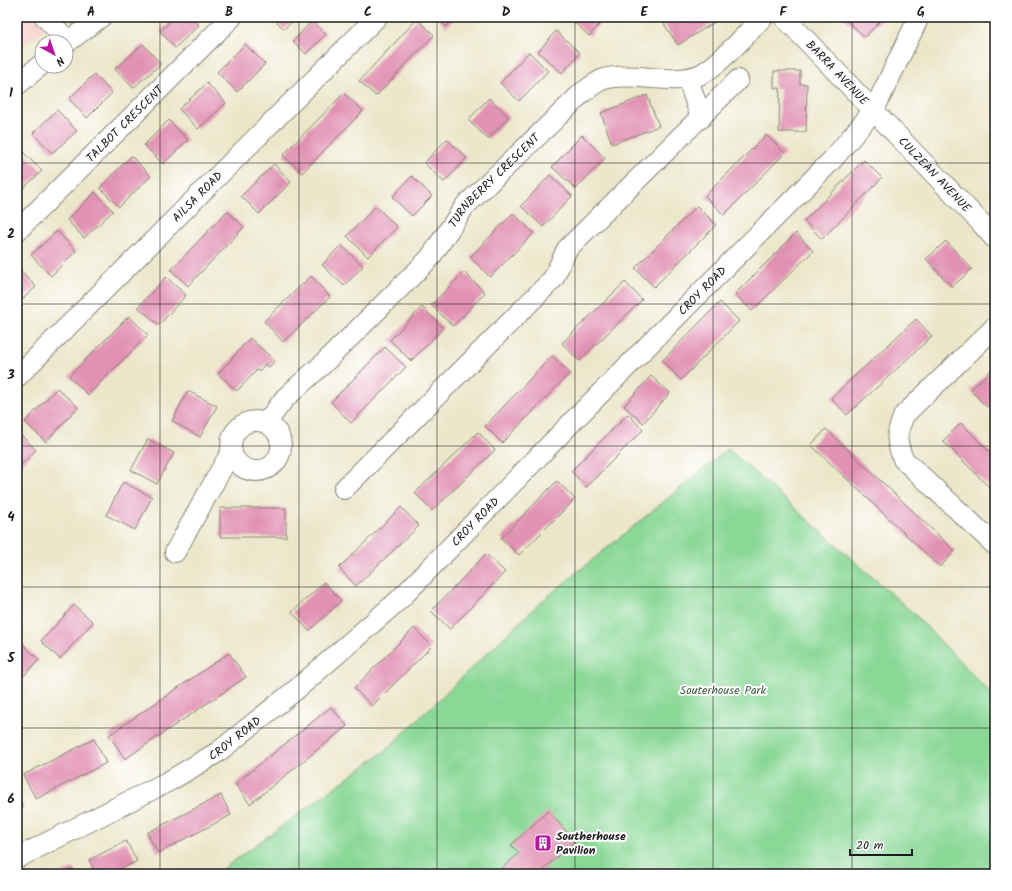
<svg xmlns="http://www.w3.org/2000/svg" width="1012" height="891" viewBox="0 0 1012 891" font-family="Kalam,sans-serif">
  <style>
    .built { fill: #f7d0cc }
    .green { fill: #8ad896; stroke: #537a59 }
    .building { fill: #e191b2 }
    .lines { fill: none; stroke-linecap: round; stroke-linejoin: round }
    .minor-casing { stroke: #848274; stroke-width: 22 }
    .minor { stroke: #fff; stroke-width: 20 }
    .grid { fill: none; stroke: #1c1c1c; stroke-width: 1; stroke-opacity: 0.55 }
    .labels { text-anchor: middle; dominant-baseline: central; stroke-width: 4; stroke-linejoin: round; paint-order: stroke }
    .street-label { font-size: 12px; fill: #1c1c1c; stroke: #fff }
    .park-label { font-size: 12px; fill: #425e47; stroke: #fff }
    .poi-label { font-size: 12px; font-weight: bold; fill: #1c1c1c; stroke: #fff; text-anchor: start }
    .neatline { fill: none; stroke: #1c1c1c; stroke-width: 1.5 }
    .grid-label { font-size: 13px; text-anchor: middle; font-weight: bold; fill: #1c1c1c }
  </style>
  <rect width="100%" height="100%" fill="#fff"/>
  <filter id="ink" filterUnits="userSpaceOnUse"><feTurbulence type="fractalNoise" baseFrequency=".025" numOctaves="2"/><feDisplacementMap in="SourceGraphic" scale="8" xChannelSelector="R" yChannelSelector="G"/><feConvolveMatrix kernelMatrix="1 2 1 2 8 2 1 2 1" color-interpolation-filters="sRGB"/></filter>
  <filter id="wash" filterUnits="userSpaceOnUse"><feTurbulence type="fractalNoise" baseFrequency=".012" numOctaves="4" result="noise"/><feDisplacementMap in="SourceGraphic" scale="16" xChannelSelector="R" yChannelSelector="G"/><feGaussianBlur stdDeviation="0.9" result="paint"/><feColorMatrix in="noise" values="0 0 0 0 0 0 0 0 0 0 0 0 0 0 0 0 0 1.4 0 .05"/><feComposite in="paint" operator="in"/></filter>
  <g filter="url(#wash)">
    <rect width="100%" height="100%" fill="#ece7cb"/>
    <path class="built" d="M17 17H60L27 42 17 51Z"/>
    <path class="green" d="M728 449 915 615 995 698V874H216L386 750 541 602Z"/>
    <g id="blocks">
      <path class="building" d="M175 17H191L199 25 175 48 160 31Z
        M272 17H297L284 29Z
        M436 17H456L446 27Z
        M571 17H606L589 36 570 18Z
        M675 17H717L718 20 678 45 664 24Z
        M843 17H880L882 19 865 37Z
        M417 19 434 35 376 96 359 81Z
        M312 21 326 34 306 54 293 41Z
        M556 31 580 53 562 73 538 52Z
        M143 44 161 64 133 88 115 69Z
        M245 44 265 64 237 92 217 72Z
        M529 52 548 71 519 101 500 83Z
        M774 71H800V84H807L806 132H779L780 88H774Z
        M94 74 112 93 87 118 69 99Z
        M207 83 226 103 198 129 179 109Z
        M344 93 363 111 302 173 283 155Z
        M647 95 659 126 612 144 601 113Z
        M489 98 509 117 488 139 468 120Z
        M57 110 77 131 52 153 33 133Z
        M169 120 188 140 163 164 144 145Z
        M582 135 605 158 576 189 552 167Z
        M766 135 785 153 724 215 705 196Z
        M447 139 467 158 444 182 424 163Z
        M22 151 42 171 17 194V156Z
        M131 156 151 176 119 207 100 188Z
        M864 160 882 178 822 239 804 221Z
        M274 164 291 182 259 214 241 196Z
        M550 175 572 196 543 227 521 206Z
        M412 176 432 196 412 216 392 197Z
        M95 192 113 211 84 238 67 220Z
        M376 206 397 227 368 257 347 236Z
        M697 206 716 225 654 287 635 268Z
        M227 211 244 227 188 286 171 270Z
        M513 213 534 233 490 277 470 257Z
        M57 231 76 251 51 276 31 255Z
        M796 233 813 251 752 311 735 294Z
        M946 241 972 269 952 287 926 259Z
        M341 245 363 266 344 286 322 265Z
        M17 266 36 287 17 304Z
        M464 272 485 293 453 326 431 305Z
        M311 276 330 297 283 342 264 321Z
        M166 277 186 295 159 325 138 307Z
        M625 282 642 300 579 361 562 343Z
        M720 302 739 321 681 380 662 361Z
        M422 307 443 328 411 361 390 340Z
        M129 316 148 335 88 395 69 376Z
        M916 319 932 336 847 415 831 398Z
        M250 338 275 361 269 367 265 364 259 371 257 370 237 391 218 374Z
        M385 347 406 367 351 423 331 402Z
        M552 356 570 373 502 443 485 426Z
        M995 366V400L987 407 970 390Z
        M651 376 670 393 643 423 624 406Z
        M57 388 78 407 46 442 25 422Z
        M188 391 217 406 200 437 172 421Z
        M628 414 643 430 586 487 571 471Z
        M961 423 995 457V493L943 441Z
        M826 429 955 551 940 567 811 445Z
        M17 431 36 450 17 469Z
        M478 432 495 450 432 511 415 493Z
        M148 439 174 453 157 484 131 470Z
        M557 481 575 499 519 555 501 538Z
        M123 482 152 497 135 530 106 515Z
        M401 507 419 526 356 586 339 568Z
        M220 508H286V537H220Z
        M486 554 505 572 450 629 431 611Z
        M324 582 341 601 309 631 292 612Z
        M74 605 93 622 60 659 41 641Z
        M414 628 432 646 372 706 354 688Z
        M21 642 39 660 17 683V646Z
        M229 653 246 677 125 759 109 735Z
        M331 707 347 726 250 804 235 784Z
        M94 739 106 763 36 799 23 775Z
        M17 795 23 807 17 810Z
        M221 795 231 815 158 853 147 833Z
        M548 811 575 841 544 869 549 874H496L519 853 511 845Z
        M126 841 137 861 110 874H96L89 860Z
        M73 868 76 874H62L67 871Z"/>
    </g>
  </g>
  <g filter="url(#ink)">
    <use href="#blocks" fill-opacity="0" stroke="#848274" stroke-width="1"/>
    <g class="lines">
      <g class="minor-casing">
        <g id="minor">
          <path d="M45 17 68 41"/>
          <path id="s1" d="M784 17 982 224 995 239"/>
          <path d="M66 43 101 17"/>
          <path d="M688 79 701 118"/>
          <path d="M17 85 42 64"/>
          <path id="s2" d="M17 231 232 17"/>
          <path d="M995 327 904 415C896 435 895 438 903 459L995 545"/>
          <path id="s3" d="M17 377 377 17"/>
          <circle cx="256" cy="446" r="25"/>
          <path id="s4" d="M266 423 285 398 323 364 430 258 465 206 583 92C590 88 597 81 604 79 633 71 673 86 699 75 717 68 748 32 763 17"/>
          <path d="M344 489 553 279 567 249 738 80"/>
          <path d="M175 552 231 452"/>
          <path id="s5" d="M17 858 171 780 218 752 298 688 400 599 574 420 833 159 874 110 919 17"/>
        </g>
      </g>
      <use href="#minor" class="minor"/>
    </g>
  </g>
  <path class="grid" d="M160 17V874M299 17V874M437 17V874M575 17V874M713 17V874M852 17V874M17 163H995M17 304H995M17 446H995M17 587H995M17 728H995"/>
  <defs>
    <g id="building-square" transform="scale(0.9)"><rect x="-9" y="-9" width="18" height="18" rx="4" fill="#b5179e" stroke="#fff"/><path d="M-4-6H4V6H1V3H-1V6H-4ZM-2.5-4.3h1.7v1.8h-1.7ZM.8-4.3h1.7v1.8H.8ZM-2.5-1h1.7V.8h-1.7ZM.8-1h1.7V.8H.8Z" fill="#fff"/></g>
  </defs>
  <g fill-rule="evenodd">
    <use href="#building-square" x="543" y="843"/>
  </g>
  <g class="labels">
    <g class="street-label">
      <text stroke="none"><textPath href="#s1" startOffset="77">BARRA AVENUE</textPath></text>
      <text stroke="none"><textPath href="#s2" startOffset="152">TALBOT CRESCENT</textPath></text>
      <text stroke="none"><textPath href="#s1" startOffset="218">CULZEAN AVENUE</textPath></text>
      <text stroke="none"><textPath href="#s4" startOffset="334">TURNBERRY CRESCENT</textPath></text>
      <text stroke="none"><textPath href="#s3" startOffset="255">AILSA ROAD</textPath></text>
      <text stroke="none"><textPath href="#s5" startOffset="897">CROY ROAD</textPath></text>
      <text stroke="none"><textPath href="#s5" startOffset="573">CROY ROAD</textPath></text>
      <text stroke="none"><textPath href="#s5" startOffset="249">CROY ROAD</textPath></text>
    </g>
    <g class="park-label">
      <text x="723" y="690">Souterhouse Park</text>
    </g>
    <g class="poi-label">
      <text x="556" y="836">Southerhouse<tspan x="556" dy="14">Pavilion</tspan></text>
    </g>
  </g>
  <rect width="1012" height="891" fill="none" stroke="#fff" stroke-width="44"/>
  <g transform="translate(54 54) rotate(140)"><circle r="19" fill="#ffffff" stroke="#a4a4a4"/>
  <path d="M0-3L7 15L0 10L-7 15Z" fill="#b5179e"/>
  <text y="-6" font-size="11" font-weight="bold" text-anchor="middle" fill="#1c1c1c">N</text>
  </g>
  <path d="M850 849v6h62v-6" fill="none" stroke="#1c1c1c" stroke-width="2"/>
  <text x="856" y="849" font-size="12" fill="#1c1c1c" stroke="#ffffff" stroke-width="3" paint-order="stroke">20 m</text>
  <rect x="22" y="22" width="968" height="847" class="neatline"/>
  <g class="grid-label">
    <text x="91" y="16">A</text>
    <text x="229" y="16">B</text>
    <text x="368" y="16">C</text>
    <text x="506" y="16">D</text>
    <text x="644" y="16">E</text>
    <text x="783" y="16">F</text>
    <text x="921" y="16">G</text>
    <text x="11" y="97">1</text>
    <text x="11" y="238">2</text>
    <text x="11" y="379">3</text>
    <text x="11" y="521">4</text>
    <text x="11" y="662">5</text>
    <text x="11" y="803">6</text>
  </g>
</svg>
